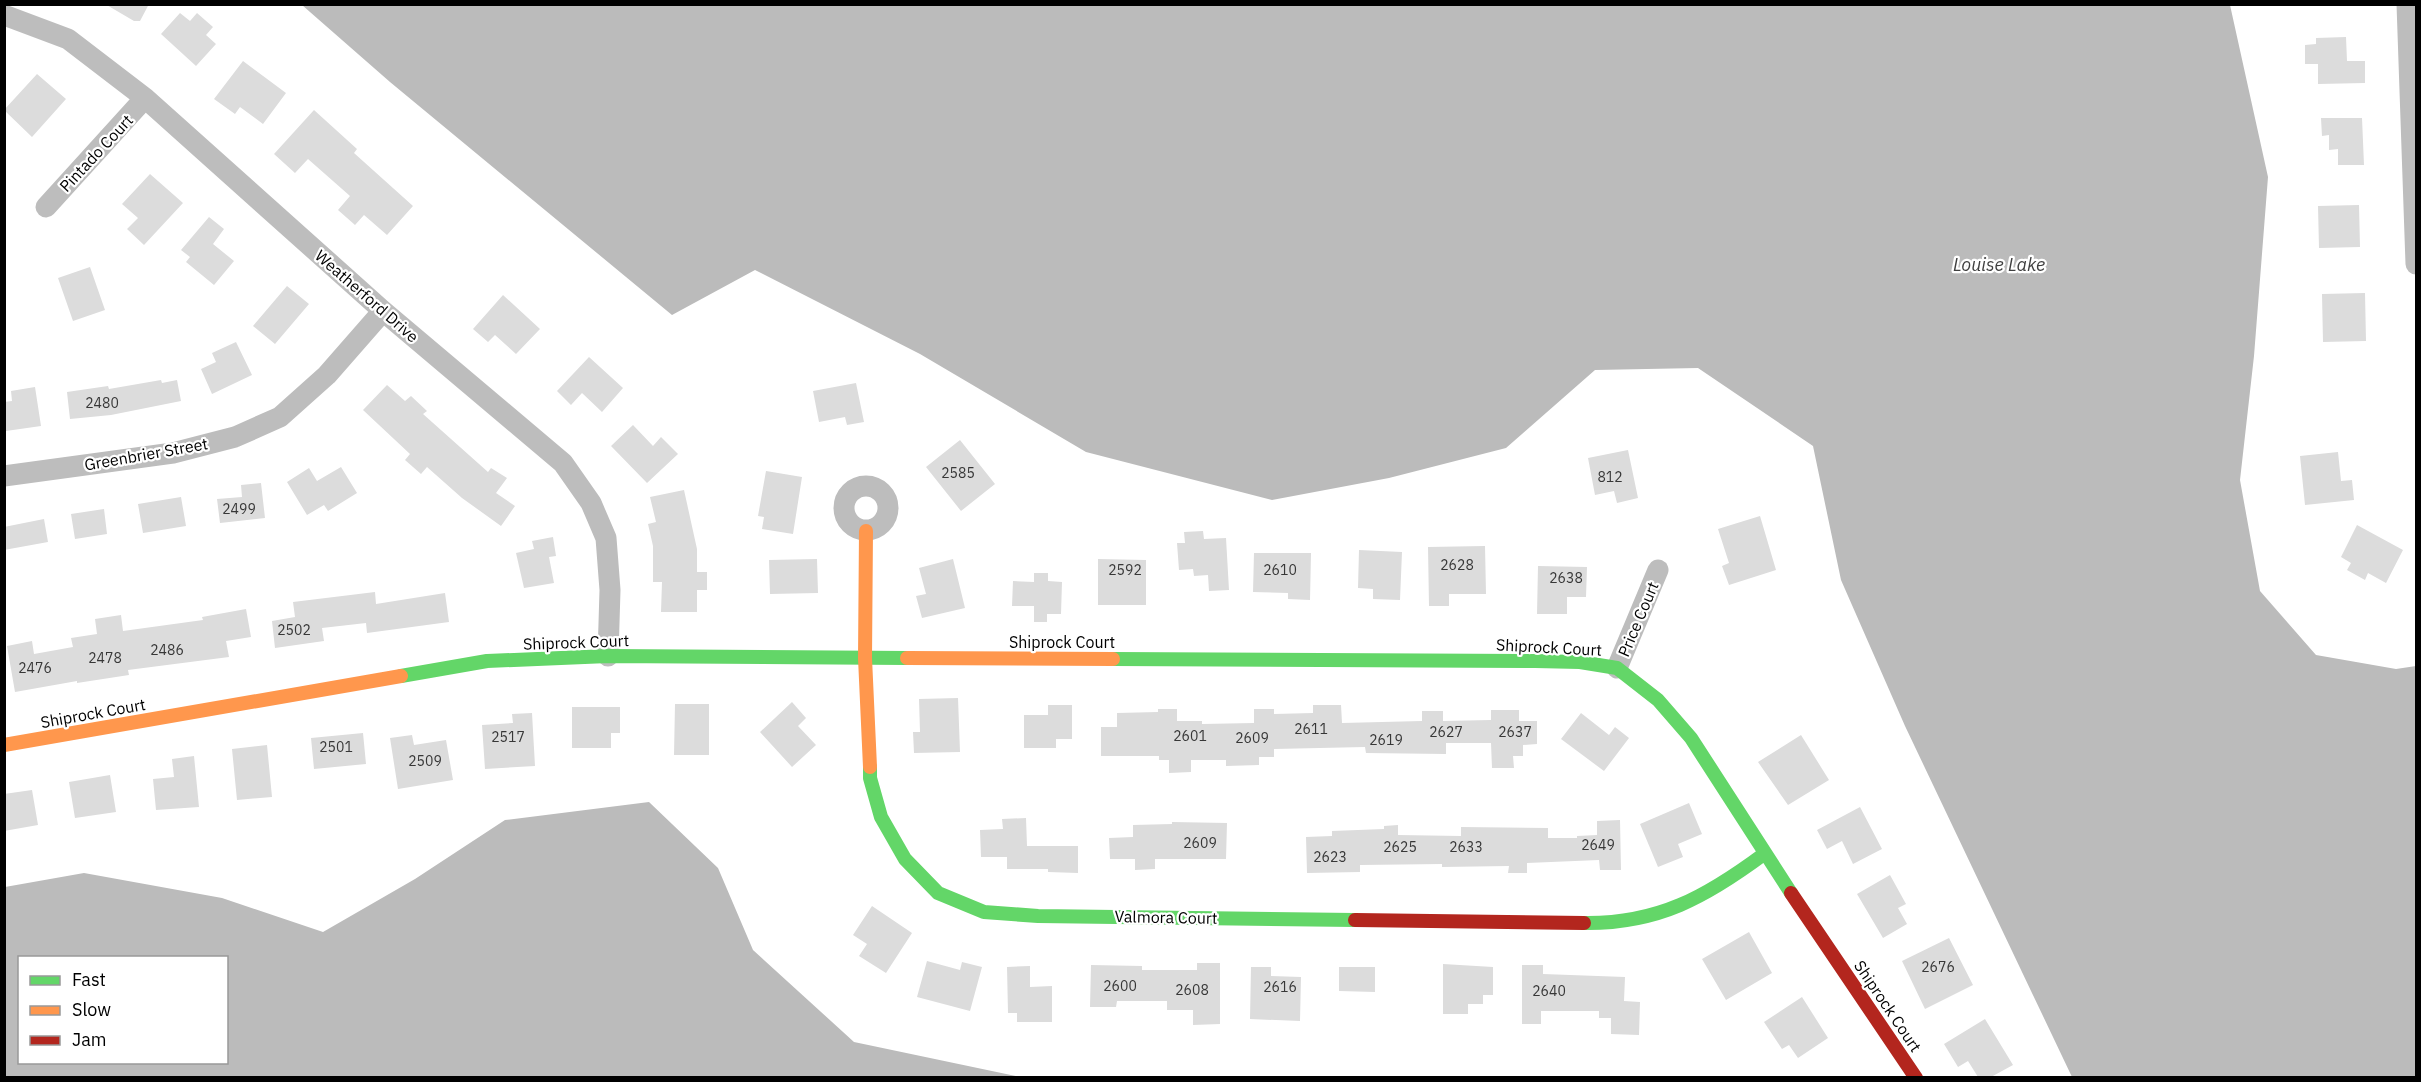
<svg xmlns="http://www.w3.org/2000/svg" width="2421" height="1082" viewBox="0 0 2421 1082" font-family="'IBM Plex Sans',sans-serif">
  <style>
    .water { fill: #bbb; fill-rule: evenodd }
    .building { fill: #dcdcdc }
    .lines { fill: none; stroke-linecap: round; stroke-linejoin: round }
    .street { stroke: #bdbdbd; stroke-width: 21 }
    .fast { stroke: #63d668; stroke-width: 14 }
    .slow { stroke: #ff974d; stroke-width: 14 }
    .jam { stroke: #b3261e; stroke-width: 14 }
    .labels { text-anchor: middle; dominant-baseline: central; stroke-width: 4.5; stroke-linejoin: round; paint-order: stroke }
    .number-label { font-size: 14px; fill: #373737 }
    .street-label { font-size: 16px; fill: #000; stroke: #fff }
    .water-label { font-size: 18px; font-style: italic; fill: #3f3f3f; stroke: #fff }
  </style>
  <rect width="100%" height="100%" fill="#fff"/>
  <path class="water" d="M302 5H2230L2268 177 2254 356 2240 480 2260 591 2316 655 2396 669 2416 666V1077H2072L1905 726 1841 580 1813 446 1698 368 1595 370 1506 448 1389 478 1272 500 1086 452 920 354 755 270 672 315 390 82Z
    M649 802 718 868 753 950 854 1042 1020 1077H5V887L84 873 222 898 323 932 415 879 505 820ZM20 958H226V1062H20Z"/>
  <path class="building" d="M105 4H149L140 21H134Z
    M180 13 190 21 197 13 213 27 206 35 216 44 196 66 161 34Z
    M2346 37 2347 61H2365V83L2318 84V64H2305V45L2316 44V38Z
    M243 61 286 93 263 124 240 107 235 114 214 99Z
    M37 74 66 99 32 137 4 110Z
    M314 110 357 149 354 153 413 206 387 235 364 215 355 225 338 210 350 196 308 159 295 173 274 154Z
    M2321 118H2362L2364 165H2338V149L2329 150V135L2322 136Z
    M150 174 183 203 144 245 127 229 138 218 122 204Z
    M2359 205 2360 247 2319 248 2318 206Z
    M209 217 224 229 213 244 234 261 214 285 186 262 190 257 181 250Z
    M90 267 105 310 73 321 58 278Z
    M287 286 309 304 275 344 253 326Z
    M2365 293 2366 341 2323 342 2322 294Z
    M503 295 540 329 516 354 495 335 488 342 473 329Z
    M236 342 252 375 212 394 201 369 216 362 212 353Z
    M589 357 623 388 602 412 582 393 571 405 557 391Z
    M161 380 162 383 177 380 181 401 111 415 70 419 67 392 108 386 109 389Z
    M856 383 864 422 847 425 845 417 819 422 813 391Z
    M387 385 405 401 411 396 427 411 423 414 488 472 491 468 507 478 496 493 515 506 501 526 462 498 427 467 421 474 405 460 410 454 363 410Z
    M35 387 41 426 6 431 4 402 12 401 11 391Z
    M633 425 653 446 661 437 678 454 647 483 611 446Z
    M960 440 995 484 961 511 926 467Z
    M1628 450 1638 498 1617 503 1614 491 1595 495 1588 458Z
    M2338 452 2341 481 2352 480 2354 500 2305 505 2300 456Z
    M341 467 357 493 328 511 324 505 307 515 287 482 309 468 317 481Z
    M766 471 802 477 793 534 762 529 764 517 758 516Z
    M261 483 265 518 220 523 217 499 242 497 241 485Z
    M684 490 697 549V572H707V590H697V612H661L662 582H653V546L648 524 656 522 650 497Z
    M181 497 186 526 143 533 138 504Z
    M104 509 107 534 75 539 71 514Z
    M1760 516 1776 570 1729 585 1722 566 1729 563 1718 529Z
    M44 519 48 542 4 550V527Z
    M2357 525 2403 550 2386 583 2368 573 2365 580 2347 570 2351 563 2341 557Z
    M1203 531 1204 539 1226 538 1229 590 1209 591 1208 575 1194 576 1193 569 1179 570 1177 543H1185L1184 532Z
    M553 537 556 556 549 557 554 583 524 588 516 553 534 549 532 541Z
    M1485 546 1486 594H1449V606H1429L1428 547Z
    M1359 550 1402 552 1400 600 1373 599V589L1358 588Z
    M1254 553H1311L1310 600 1288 599V593L1253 592Z
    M817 559 818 593 770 594 769 560Z
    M953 559 965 608 922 618 916 596 926 594 919 568Z
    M1098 559 1146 560V605H1098Z
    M1538 566 1587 567 1586 597H1567V614H1537Z
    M1034 573H1048V581L1062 582 1061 614H1047V622H1034V606H1012L1013 581 1034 582Z
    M375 592 376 604 445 593 449 622 367 633 366 623 322 628 324 641 275 648 272 621 295 617 293 602Z
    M246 609 251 637 226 641 229 657 128 670 129 675 77 683V681L15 692 7 646 32 641 34 654 73 647 71 638 97 634 95 619 121 615 123 631 203 620 202 617Z
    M958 698 960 752 914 753 913 732H920L919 699Z
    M792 702 806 718 798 726 816 745 792 767 760 732Z
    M675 704H709V755H674Z
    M1048 705H1072V739H1056V748H1024V715H1048Z
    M1313 705H1341L1342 723 1422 721V711H1443V721L1491 720V710H1519V721H1537V744L1523 745V756H1513L1514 768H1492L1491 743H1446V754L1366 753 1365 747 1274 749V757H1259V765L1226 766V760H1191V772L1169 773V760H1159V756H1101V727H1117V713L1158 712V709H1177V721H1202V724L1254 723V709H1274V714L1313 713Z
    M572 707H620V733H611V748H572Z
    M532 713 535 766 485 769 482 725 513 723 512 714Z
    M1581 713 1609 735 1615 727 1629 738 1604 771 1561 739Z
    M363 733 366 764 314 769 311 738Z
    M412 735 414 745 446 740 453 780 398 789 390 738Z
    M1801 735 1829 780 1788 805 1758 762Z
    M267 745 272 797 237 800 232 749Z
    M194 756 199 807 156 810 153 779 174 777 172 759Z
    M110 775 116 812 75 818 69 782Z
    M32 790 38 825 4 831V794Z
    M1689 803 1702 834 1678 844 1683 857 1658 867 1640 824Z
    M1860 807 1882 849 1853 864 1842 841 1827 849 1817 830Z
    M1026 818 1027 846H1078V873L1048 872V869H1007V857H981L980 830 1003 829 1002 819Z
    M1620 820 1621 870H1600L1599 860 1527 863V873H1508L1509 866 1442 867V864L1360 865V872L1307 873 1306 837 1332 836V831L1384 829V826L1398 825V835L1461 836V827L1548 828V838H1577V836L1597 835V821Z
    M1172 822 1227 823 1226 859H1155V869L1135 870V859H1110L1109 838 1133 837V825L1172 824Z
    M1890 875 1906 904 1898 908 1907 924 1883 938 1857 894Z
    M872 906 912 933 886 973 859 956 867 944 853 935Z
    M1749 932 1772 973 1726 1000 1702 959Z
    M1949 938 1973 985 1925 1009 1902 961Z
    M927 961 960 970 962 962 982 967 970 1011 917 997Z
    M1197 963H1220V1024L1193 1025V1010H1167V1001H1117L1116 1007H1090L1091 965 1142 966V970H1197Z
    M1443 964 1493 967V995H1483V1004H1468V1014H1443Z
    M1522 965H1543V974L1625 977 1624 1001 1640 1002 1639 1035 1611 1034V1018H1599V1011H1541V1024H1522Z
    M1030 966V987L1052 986V1022H1017V1013H1008L1007 967Z
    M1251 967H1271V976L1301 977 1300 1021 1250 1019Z
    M1339 967H1375V992L1339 991Z
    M1802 997 1828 1038 1798 1058 1789 1045 1782 1049 1764 1022Z
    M1985 1019 2013 1065 1991 1077H1978L1968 1061 1958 1067 1944 1044Z"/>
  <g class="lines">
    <path class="street" d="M2407 4 2416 264
      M4 15 68 39 145 98 383 311 563 463 591 503 606 538 610 590 608 656
      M46 207 145 98
      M4 476 173 453 235 437 280 417 327 375 383 311
      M844 508a22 22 0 1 1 44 0a22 22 0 1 1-44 0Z
      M1617 668 1658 570"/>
    <path class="fast" d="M1113 659 1535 661 1580 662 1617 668 1658 700 1691 738 1791 893
      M401 676 487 661 608 656 907 658
      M870 767V778L881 817 905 859 938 893 984 912 1038 916 1355 920
      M1584 923C1658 924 1706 897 1764 854"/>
    <path class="slow" d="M866 531 865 658 870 767
      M907 658 1113 659
      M4 745 401 676"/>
    <path class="jam" d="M1791 893 1916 1078
      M1355 920 1584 923"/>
  </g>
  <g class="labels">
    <g class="number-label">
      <text x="102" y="403">2480</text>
      <text x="958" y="473">2585</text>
      <text x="1610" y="477">812</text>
      <text x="239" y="509">2499</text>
      <text x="1457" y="565">2628</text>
      <text x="1125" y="570">2592</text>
      <text x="1280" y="570">2610</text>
      <text x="1566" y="578">2638</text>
      <text x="294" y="630">2502</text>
      <text x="167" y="650">2486</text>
      <text x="105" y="658">2478</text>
      <text x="35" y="668">2476</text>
      <text x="1311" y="729">2611</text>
      <text x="1446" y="732">2627</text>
      <text x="1515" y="732">2637</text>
      <text x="1190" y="736">2601</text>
      <text x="508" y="737">2517</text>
      <text x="1252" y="738">2609</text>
      <text x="1386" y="740">2619</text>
      <text x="336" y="747">2501</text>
      <text x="425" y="761">2509</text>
      <text x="1200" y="843">2609</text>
      <text x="1598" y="845">2649</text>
      <text x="1400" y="847">2625</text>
      <text x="1466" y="847">2633</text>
      <text x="1330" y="857">2623</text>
      <text x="1938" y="967">2676</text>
      <text x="1120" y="986">2600</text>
      <text x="1280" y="987">2616</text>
      <text x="1192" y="990">2608</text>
      <text x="1549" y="991">2640</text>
    </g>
    <g class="street-label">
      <text transform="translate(96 153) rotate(-47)">Pintado Court</text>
      <text transform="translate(367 296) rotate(41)">Weatherford Drive</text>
      <text transform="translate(146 454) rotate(-10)">Greenbrier Street</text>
      <text transform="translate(1638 619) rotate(-67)">Price Court</text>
      <text transform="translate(576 642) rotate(-2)">Shiprock Court</text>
      <text x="1062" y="642">Shiprock Court</text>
      <text transform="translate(1549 647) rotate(3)">Shiprock Court</text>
      <text transform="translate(93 713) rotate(-10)">Shiprock Court</text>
      <text transform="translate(1166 917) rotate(1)">Valmora Court</text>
      <text transform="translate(1888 1006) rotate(56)">Shiprock Court</text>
    </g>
    <g class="water-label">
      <text x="1999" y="264">Louise Lake</text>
    </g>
  </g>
  <rect width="2421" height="1082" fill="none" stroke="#000000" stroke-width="12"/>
  <rect x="18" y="956" width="210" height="108" fill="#ffffff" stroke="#999999" stroke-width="1.5"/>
  <rect x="30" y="976" width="30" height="9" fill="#63d668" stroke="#999999" stroke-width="1.5"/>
  <text x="72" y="986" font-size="18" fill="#000000">Fast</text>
  <rect x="30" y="1006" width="30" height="9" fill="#ff974d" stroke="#999999" stroke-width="1.5"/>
  <text x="72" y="1016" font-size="18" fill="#000000">Slow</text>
  <rect x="30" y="1036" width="30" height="9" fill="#b3261e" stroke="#999999" stroke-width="1.5"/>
  <text x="72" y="1046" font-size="18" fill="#000000">Jam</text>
</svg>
